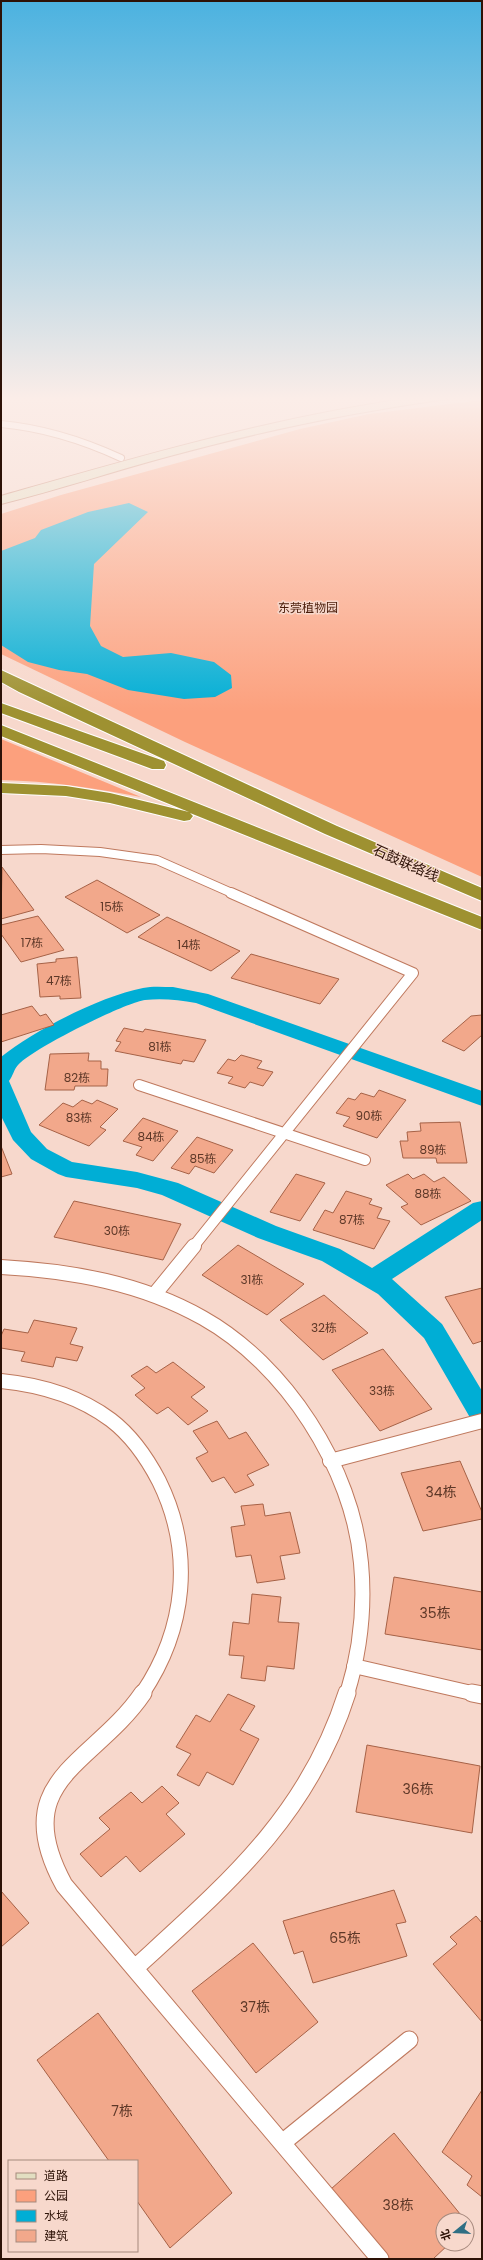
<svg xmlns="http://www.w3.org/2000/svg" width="483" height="2260" viewBox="0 0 483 2260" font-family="Poppins,'Noto Sans SC',sans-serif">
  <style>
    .green { fill: #fca07d }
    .water { fill: #00aed5 }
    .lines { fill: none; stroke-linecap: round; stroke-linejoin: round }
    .canal { fill: #00aed5; fill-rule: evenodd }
    .building { fill: #f2a88b; stroke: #a66247 }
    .lane-far4-casing { stroke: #bf795e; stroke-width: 8 }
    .lane-far3-casing { stroke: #bf795e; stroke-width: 10 }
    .lane-far2-casing { stroke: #bf795e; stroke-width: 12 }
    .lane-far1-casing { stroke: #bf795e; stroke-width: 16 }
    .lane-casing { stroke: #bf795e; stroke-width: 19 }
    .secondary-casing { stroke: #bf795e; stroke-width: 2 }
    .highway-casing { stroke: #fff; stroke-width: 2 }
    .lane-far4 { stroke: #fff; stroke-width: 6 }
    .lane-far3 { stroke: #fff; stroke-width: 8 }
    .lane-far2 { stroke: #fff; stroke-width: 10 }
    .lane-far1 { stroke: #fff; stroke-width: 14 }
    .lane { stroke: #fff; stroke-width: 17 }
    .secondary { fill: #e2dec1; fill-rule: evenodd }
    .highway { fill: #9e9131; fill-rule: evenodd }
    .labels { text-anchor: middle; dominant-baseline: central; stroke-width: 3; stroke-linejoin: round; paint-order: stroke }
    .far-park-label { font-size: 12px; fill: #4a1c09; stroke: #f7d8cc }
    .number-label { font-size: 12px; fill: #5e3828 }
    .street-label { font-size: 14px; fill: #2d1207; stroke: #f7d8cc }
    .near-number-label { font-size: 14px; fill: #5e3828 }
  </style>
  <rect width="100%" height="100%" fill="#f7d8cc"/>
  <path class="green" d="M482 400V877L185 742 1 654V514L61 495 300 429 369 414Z
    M1 739 141 797C94 788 49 781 1 780Z"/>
  <path class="water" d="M129 503 148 512 94 564 90 626 101 646 123 657 171 653 214 662 231 675 232 688 215 697 184 699 128 690 87 674 59 670 28 662 1 645V551L35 538 41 530 88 512Z"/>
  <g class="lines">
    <path class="canal" d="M173 987 208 994 482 1091V1106L196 1003C179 1000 162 998 145 1000 124 1003 32 1049 18 1065 14 1069 13 1076 9 1081L31 1132 47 1149 72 1162 137 1172 178 1183 276 1226 340 1249 372 1268 473 1203 482 1201V1220L392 1279 442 1324 482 1391V1424L472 1421 424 1338 378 1294 322 1261 258 1238 162 1195 137 1188 66 1177 58 1174 31 1159 13 1140 1 1116V1057C35 1030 101 996 143 988 152 986 163 987 173 987Z"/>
  </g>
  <path class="building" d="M2 867 34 910 1 919Z
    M97 880 160 915 127 933 65 897Z
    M38 916 64 950 21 962 1 934V925Z
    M167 917 240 951 211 971 138 937Z
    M251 954 339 979 320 1004 231 978Z
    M77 957 81 998 60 999V996L40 997 37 964 56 962V959Z
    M32 1006 40 1016 46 1014 54 1025 1 1042V1015Z
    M482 1015V1035L464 1051 442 1041 471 1016Z
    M124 1028 143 1032 145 1029 206 1040 194 1062 183 1060 181 1064 115 1051 121 1042 116 1041Z
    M89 1053 88 1061H101V1069H108L107 1086H75L74 1090H45L50 1054Z
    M241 1055 262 1061 257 1068 273 1072 263 1086 250 1082 245 1088 228 1083 233 1077 217 1073 228 1059 235 1061Z
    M379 1090 406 1100 377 1138 343 1126 350 1117 336 1113 348 1098 355 1100 361 1093 374 1097Z
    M82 1100 92 1104 97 1100 118 1109 100 1127 106 1130 89 1146 39 1125 63 1103 73 1107Z
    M143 1118 178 1131 153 1161 136 1155 142 1147 123 1141Z
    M460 1122 467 1163H437L436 1158H403L400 1141H408L407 1132 421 1131 420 1123Z
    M197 1137 233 1150 214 1173 195 1166 189 1174 171 1168Z
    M1 1146 12 1174 1 1177Z
    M296 1174 325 1183 300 1221 270 1212Z
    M408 1174 413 1179 424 1174 434 1182 444 1177 471 1201 421 1225 401 1207 408 1204 386 1185Z
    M346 1191 372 1199 369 1204 382 1208 377 1218 390 1221 374 1249 313 1230 325 1210 333 1213Z
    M74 1201 181 1224 163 1260 54 1237Z
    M238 1245 304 1284 267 1315 202 1275Z
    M482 1288V1341L473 1344 445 1297Z
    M324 1295 368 1333 323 1360 280 1320Z
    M34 1320 77 1328 70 1344 83 1347 77 1361 56 1357 53 1367 21 1361 25 1352 1 1348V1336L4 1329 28 1333Z
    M383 1349 432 1409 380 1431 332 1370Z
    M173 1362 205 1387 191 1397 208 1411 188 1425 168 1407 157 1414 135 1395 145 1388 131 1376 147 1366 156 1373Z
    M217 1421 229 1439 246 1432 269 1465 247 1475 254 1485 235 1493 224 1477 212 1482 196 1458 208 1452 193 1431Z
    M460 1461 482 1512V1519L423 1531 401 1473Z
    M263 1504 265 1516 290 1512 300 1553 280 1556 285 1579 257 1583 251 1555 236 1557 231 1527 245 1525 241 1506Z
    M394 1577 482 1592V1650L385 1634Z
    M252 1594 281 1597 278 1622 299 1623 294 1669 267 1666 265 1681 241 1678 244 1656 229 1655 233 1622 249 1624Z
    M228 1694 255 1706 240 1730 259 1739 233 1785 207 1772 199 1786 177 1775 191 1754 176 1747 196 1715 210 1722Z
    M367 1745 480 1766 472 1833 356 1812Z
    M162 1786 179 1803 166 1814 185 1834 140 1872 126 1856 101 1877 80 1854 110 1829 99 1818 131 1792 142 1803Z
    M394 1890 406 1922 396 1924 407 1956 313 1983 303 1951 294 1954 283 1921Z
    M1 1891 29 1923 1 1947Z
    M476 1916 482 1923V2022L433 1964 457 1944 450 1937Z
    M253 1943 318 2022 256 2073 192 1991Z
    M98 2013 232 2193 170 2248 137 2201V2161H109L37 2060Z
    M482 2090V2197L467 2185 472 2176 442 2152Z
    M394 2133 465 2220H443V2244H449L433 2259H385L331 2189Z"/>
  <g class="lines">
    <g class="lane-far4-casing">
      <path id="lane-far4" d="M1 424C44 428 82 440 121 458"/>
    </g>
    <g class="lane-far3-casing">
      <path id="lane-far3" d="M1 850 41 849 100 852 157 860 234 894"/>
    </g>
    <g class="lane-far2-casing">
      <path id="lane-far2" d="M139 1085 365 1160
        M193 1247 413 973 231 893"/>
    </g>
    <g class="lane-far1-casing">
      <path id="lane-far1" d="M1 1267C72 1271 141 1283 203 1318 285 1364 353 1468 361 1563 365 1606 360 1652 347 1694
        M154 1295 194 1246
        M1 1381C41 1385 79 1396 111 1420 132 1436 147 1458 159 1481 194 1552 186 1629 142 1694
        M330 1461 482 1421
        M354 1666 476 1694"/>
    </g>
    <g class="lane-casing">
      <path id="lane" d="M143 1693C94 1765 6 1779 64 1885L380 2259
        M472 1693 482 1695
        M135 1968C227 1884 308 1816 347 1693
        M282 2143 409 2040"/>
    </g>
    <g class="secondary-casing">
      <path id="secondary" d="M425 396H453L447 399C353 412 262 431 170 456 114 471 58 490 1 504V496C141 456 280 415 425 396Z"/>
    </g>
    <g class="highway-casing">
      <path id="highway" d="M1 670 337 826 482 888V901L325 834 19 692 1 682Z
        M1 703 164 761 166 765 164 769H152L1 713Z
        M1 725 482 917V930L190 813 193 816 190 820 184 821 110 803 66 796 1 793V783L66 786 110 793 189 812 1 736Z"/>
    </g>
    <use href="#lane-far4" class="lane-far4"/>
    <use href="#lane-far3" class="lane-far3"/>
    <use href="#lane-far2" class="lane-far2"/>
    <use href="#lane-far1" class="lane-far1"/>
    <use href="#lane" class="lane"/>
    <use href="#secondary" class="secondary"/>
    <use href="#highway" class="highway"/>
  </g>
  <linearGradient id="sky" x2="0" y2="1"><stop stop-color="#4bb2e0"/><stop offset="0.56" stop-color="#fbede8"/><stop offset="1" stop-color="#fbede8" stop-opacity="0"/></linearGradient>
  <rect width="483" height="712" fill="url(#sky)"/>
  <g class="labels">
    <g class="far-park-label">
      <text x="308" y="607">东莞植物园</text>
    </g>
    <g class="number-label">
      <text x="112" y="906">15栋</text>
      <text x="32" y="942">17栋</text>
      <text x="189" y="944">14栋</text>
      <text x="59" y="980">47栋</text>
      <text x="160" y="1046">81栋</text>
      <text x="77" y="1077">82栋</text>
      <text x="369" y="1115">90栋</text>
      <text x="79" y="1117">83栋</text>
      <text x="151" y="1136">84栋</text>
      <text x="433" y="1149">89栋</text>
      <text x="203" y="1158">85栋</text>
      <text x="428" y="1193">88栋</text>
      <text x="352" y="1219">87栋</text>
      <text x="117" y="1230">30栋</text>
      <text x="252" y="1279">31栋</text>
      <text x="324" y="1327">32栋</text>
      <text x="382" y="1390">33栋</text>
    </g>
    <g class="street-label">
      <text transform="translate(406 863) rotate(24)">石鼓联络线</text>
    </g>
    <g class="near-number-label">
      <text x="441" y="1492">34栋</text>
      <text x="435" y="1613">35栋</text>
      <text x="418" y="1789">36栋</text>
      <text x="345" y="1938">65栋</text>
      <text x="255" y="2007">37栋</text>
      <text x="122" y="2111">7栋</text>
      <text x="398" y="2205">38栋</text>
    </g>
  </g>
  <rect width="483" height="2260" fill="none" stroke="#2d1207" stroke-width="4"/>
  <rect x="8" y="2160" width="130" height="92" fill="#f7d8cc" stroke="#a6897d"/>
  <rect x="16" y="2173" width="20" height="6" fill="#e2dec1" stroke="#a6897d"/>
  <text x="44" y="2180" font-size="12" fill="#2d1207">道路</text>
  <rect x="16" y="2190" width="20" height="12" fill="#fca07d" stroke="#a6897d"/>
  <text x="44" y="2200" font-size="12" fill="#2d1207">公园</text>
  <rect x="16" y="2210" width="20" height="12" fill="#00aed5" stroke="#a6897d"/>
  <text x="44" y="2220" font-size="12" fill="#2d1207">水域</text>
  <rect x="16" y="2230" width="20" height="12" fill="#f2a88b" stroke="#a6897d"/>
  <text x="44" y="2240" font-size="12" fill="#2d1207">建筑</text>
  <g transform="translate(455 2232) rotate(252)"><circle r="19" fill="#f7d8cc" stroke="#a6897d"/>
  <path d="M0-3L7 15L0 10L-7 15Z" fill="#2f6f84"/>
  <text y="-6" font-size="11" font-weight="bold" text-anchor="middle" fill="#2d1207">北</text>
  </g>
</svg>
